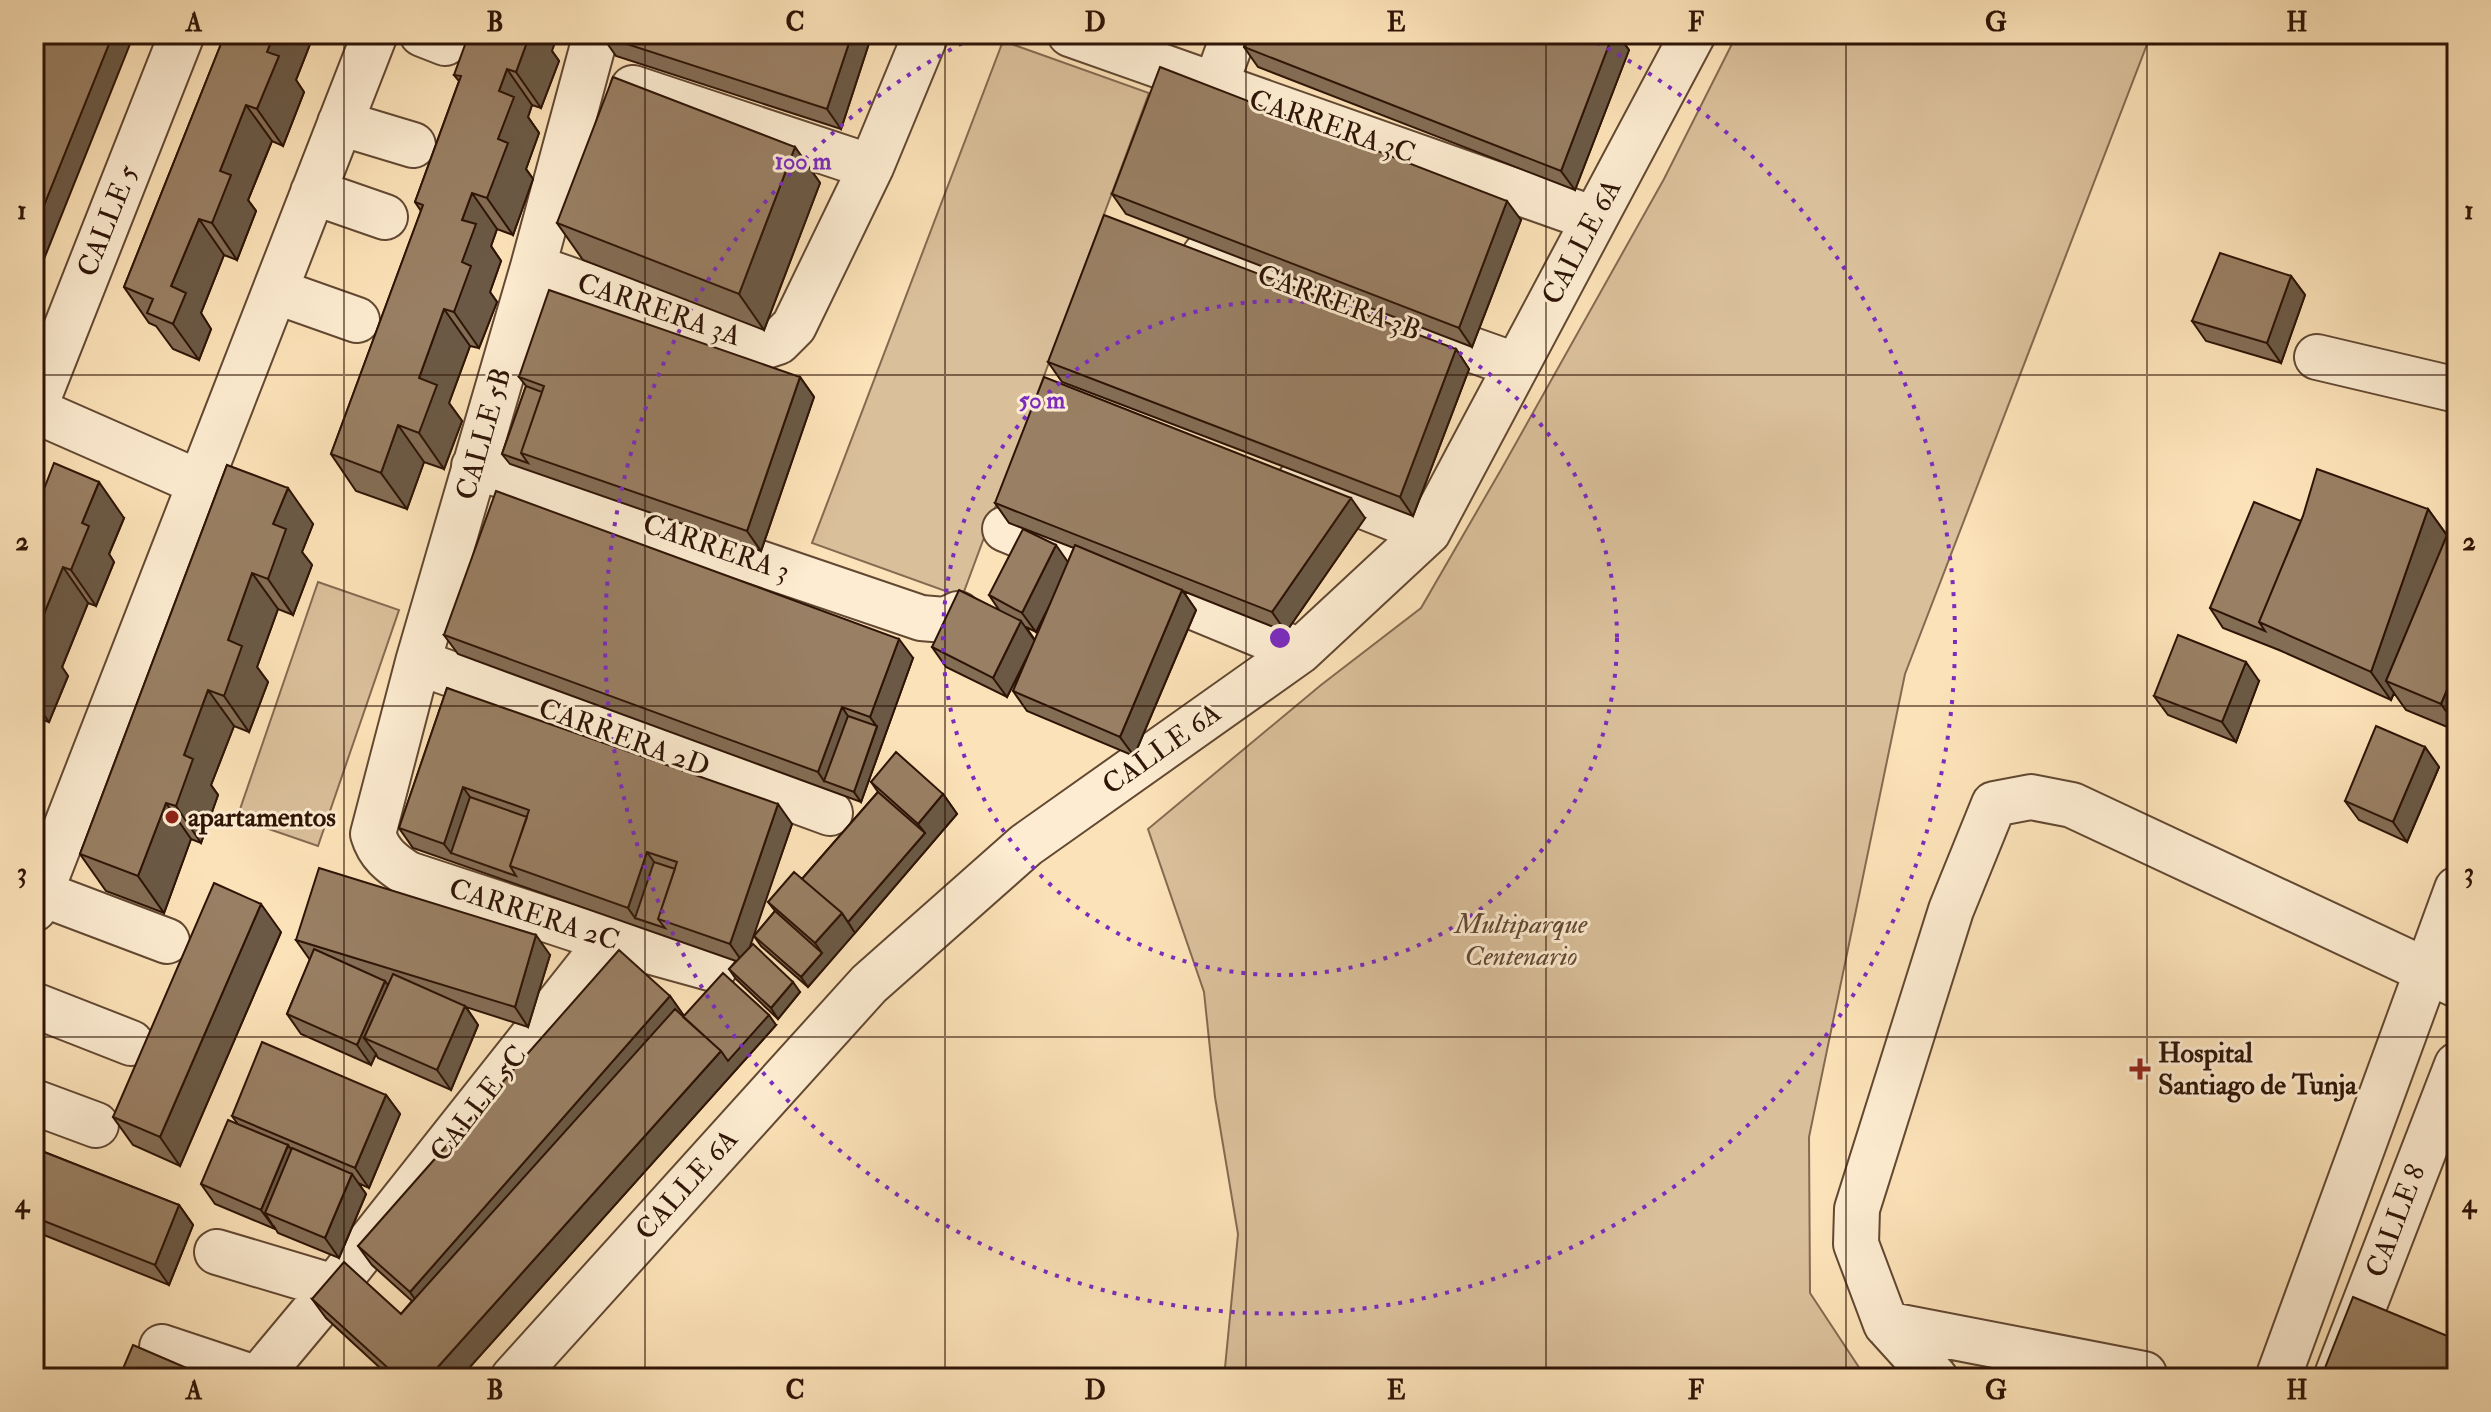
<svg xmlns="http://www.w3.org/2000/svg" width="2491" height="1412" viewBox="0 0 2491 1412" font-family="'IM FELL Double Pica',serif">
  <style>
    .green { fill: #d9bf9a; stroke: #846a50; stroke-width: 2 }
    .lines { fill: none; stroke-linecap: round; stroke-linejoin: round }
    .minor-casing { stroke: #624832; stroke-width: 48 }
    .minor { stroke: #fdecd1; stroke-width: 44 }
    .wall { fill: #846d55; stroke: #2e1406; stroke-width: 2; fill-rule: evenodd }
    .shaded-wall { fill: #6b5945; stroke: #2e1406; stroke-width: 2 }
    .building { fill: #997f63; stroke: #2e1406; stroke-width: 2 }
    .grid { fill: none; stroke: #2e1406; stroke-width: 2; stroke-opacity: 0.55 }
    .ring { fill: none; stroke: #7b2cbf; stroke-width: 4; stroke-dasharray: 4 8 }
    .poi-dot { fill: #8f2418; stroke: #fdecd1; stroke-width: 3 }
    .labels { text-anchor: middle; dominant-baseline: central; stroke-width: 6; stroke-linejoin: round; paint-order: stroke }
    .street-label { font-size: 28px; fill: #2e1406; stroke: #fdecd1 }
    .poi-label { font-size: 28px; font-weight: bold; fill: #2e1406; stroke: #fdecd1; text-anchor: start }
    .park-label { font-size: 28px; font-style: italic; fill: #614732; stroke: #fdecd1 }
    .centre { fill: #7b2cbf; stroke: #fdecd1; stroke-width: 4 }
    .ring-label { font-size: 24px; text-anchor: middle; font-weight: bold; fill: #7b2cbf; stroke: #fdecd1; stroke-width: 6; stroke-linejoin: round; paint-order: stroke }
    .neatline { fill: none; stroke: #2e1406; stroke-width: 3 }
    .grid-label { font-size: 26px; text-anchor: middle; font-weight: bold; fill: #2e1406 }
  </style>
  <rect width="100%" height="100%" fill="#fce2b8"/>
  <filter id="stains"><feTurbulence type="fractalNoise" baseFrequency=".0025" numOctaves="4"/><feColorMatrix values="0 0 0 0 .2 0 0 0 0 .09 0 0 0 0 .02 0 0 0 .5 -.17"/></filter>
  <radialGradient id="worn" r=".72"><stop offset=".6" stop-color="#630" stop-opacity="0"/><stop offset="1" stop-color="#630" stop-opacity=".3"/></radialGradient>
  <path class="green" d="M1737 34H2151L1905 674 1809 1137 1810 1293 1866 1378H1224L1238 1234 1215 1097 1204 992 1148 829 1321 685 1421 608 1502 468 1664 179Z
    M1003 41 1149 93 962 597 812 543Z
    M318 582 399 610 318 846 237 818Z"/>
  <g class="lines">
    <g class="minor-casing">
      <path id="minor" d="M422 34 445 43
        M596 34 533 267 418 662 373 834C379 854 391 863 408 874L609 940 714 969
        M1070 34 1594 219
        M1215 86 1234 34
        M633 88 871 167
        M340 123 413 145
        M313 192 385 217
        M1205 255 1515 365
        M533 267 763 347 778 342 794 326 871 167 926 34
        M275 291 357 320
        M2317 357 2457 390
        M34 409 182 34
        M34 410 200 483 34 909
        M474 466 921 618 945 620 958 614
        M1300 481 1428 532
        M200 483 375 34
        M1005 529 1300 651
        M418 662 830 813
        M40 893 167 941
        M34 1005 131 1043
        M34 1102 96 1125
        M217 1252 334 1287
        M1886 1324 1935 1378
        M162 1347 255 1378
        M2144 1374 1886 1324 1856 1244 1857 1209 1951 910 1994 804 2031 797 2072 805 2457 985
        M258 1378 334 1287 609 940
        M513 1378 869 984 1026 845 1300 651 1428 532 1693 34
        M2278 1378 2457 889
        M2336 1378 2457 1065"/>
    </g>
    <use href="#minor" class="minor"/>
  </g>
  <path class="wall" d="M225 34H314L296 80 304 92 283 146 272 141 248 200 256 211 237 260 224 255 201 313 211 329 199 360 173 349 156 326 149 323 124 287Z
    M603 34H872L841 129 616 56 602 36Z
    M1249 34H1617L1629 50 1575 190 1258 67 1244 47Z
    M552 51 559 61 541 108 532 105 528 117 539 133 526 169 533 179 513 235 497 229 491 246 501 261 490 292 497 302 479 348 470 346 449 403 462 421 444 469 424 462 407 509 356 491 331 454 421 211 415 202 459 81 454 75Z
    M795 147 820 183 764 330 583 260 557 223Z
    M1112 194 1521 220 1472 347 1126 214Z
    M2291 276 2305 295 2281 363 2206 341 2192 321Z
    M1456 349 1469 369 1413 516 1062 382 1048 362Z
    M519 377H800L814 397 761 551 510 464 502 454 526 386Z
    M227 465 313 524 302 552 312 565 293 615 278 609 257 667 268 682 249 732 234 726 211 785 218 795 201 843 191 839 164 913 106 891 80 854Z
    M995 503 1365 518 1286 632 1183 591 1196 610 1134 756 1027 711 1013 691 1032 648 1007 697 946 667 932 647 999 610 989 595 1068 562 1074 548 1009 523ZM1049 606 1035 640 1026 627 1036 632Z
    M2428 509 2447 535 2457 511V731L2406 710 2394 693 2391 700 2279 650 2223 628 2210 608 2301 521Z
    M34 515 124 518 109 554 114 562 96 606 88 603 62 667 68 676 49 722 40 719 34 733Z
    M444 635 913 658 861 802 458 654Z
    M2259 681 2236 742 2168 715 2154 696Z
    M447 688 792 824 749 947 800 992 778 1019 736 979 729 969 736 961 413 848 399 828Z
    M2425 747 2439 767 2407 842 2359 820 2345 801Z
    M871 782 943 794 957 814 808 987 761 946 754 936 775 911 768 902 802 879 878 792Z
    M281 932 180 1166 133 1145 113 1117Z
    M296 940 550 955 528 1027 466 1007 478 1025 451 1090 378 1058 376 1054 371 1065 301 1034 287 1014 310 960Z
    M670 996 684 1016 776 1025 460 1378H391L326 1318 312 1299 401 1314 412 1301 372 1265 358 1246Z
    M386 1095 400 1114 369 1188 358 1183 366 1194 339 1258 278 1233 275 1228V1229L215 1204 201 1184 237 1123 232 1116Z
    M34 1148 179 1205 193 1225 169 1285 34 1231Z"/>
  <path class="shaded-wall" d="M113 34H134L34 284V230Z
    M274 34H314L296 80 304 92 283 146 257 109 267 52Z
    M530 34H558L552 51 559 61 541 108 516 72Z
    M852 34H872L841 129 827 109Z
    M1613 34H1617L1629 50 1575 190 1561 171Z
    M507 69 532 105 528 117 539 133 526 169 533 179 513 235 487 198 498 139 499 91Z
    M246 105 272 141 248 200 256 211 237 260 212 223 220 171Z
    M795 147 820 183 764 330 739 294Z
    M472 193 497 229 491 246 501 261 490 292 497 302 479 348 454 312 462 262V220Z
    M1507 201 1521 220 1472 347 1459 328Z
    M199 219 224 255 201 313 211 329 199 360 173 324 171 286Z
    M2291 276 2305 295 2281 363 2267 343Z
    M444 309 470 346 449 403 462 421 444 469 419 433V378Z
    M1456 349 1469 369 1413 516 1400 497Z
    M800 377 814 397 761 551 747 531Z
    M398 425 424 462 407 509 381 473Z
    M99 482 124 518 109 554 114 562 96 606 71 570 82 523Z
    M288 488 313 524 302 552 312 565 293 615 268 579 273 524Z
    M1351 498 1365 518 1286 632 1272 612Z
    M2428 509 2448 537 2386 681 2394 693 2391 700 2371 672Z
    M1056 545 1070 565 1036 632 1022 613Z
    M63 567 88 603 62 667 68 676 49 722 34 701 35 636Z
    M252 573 278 609 257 667 268 682 249 732 224 696 228 640Z
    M1182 590 1196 610 1134 756 1120 737Z
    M1021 621 1035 641 1007 697 993 678Z
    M899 639 913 658 861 802 854 792 877 727 870 717Z
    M2246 662 2259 681 2236 742 2222 722Z
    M2457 666V727L2441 704Z
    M208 690 234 726 211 785 218 795 201 843 176 806 184 755Z
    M842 707 855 727 824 781 818 772Z
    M34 711 40 719 34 733Z
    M2425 747 2439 767 2407 842 2393 822Z
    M463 787 477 807 451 853 444 844Z
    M943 794 957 814 855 933 848 922 925 833 918 824Z
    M166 803 191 839 164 913 138 876Z
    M778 804 792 824 744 964 730 944Z
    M647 852 661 872 635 918 628 908Z
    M261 904 281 932 180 1166 160 1137Z
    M842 913 855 933 808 987 801 977 822 953 815 943Z
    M536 935 550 955 528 1027 515 1007Z
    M385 981 399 1000 364 1038 376 1054 371 1065 357 1045Z
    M793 982 800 992 778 1019 771 1008Z
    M670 996 684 1016 424 1312 410 1292Z
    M465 1006 478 1025 451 1090 437 1070Z
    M769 1015 776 1025 460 1378H428L721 1051Z
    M386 1095 400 1114 369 1188 355 1168Z
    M288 1145 302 1164 265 1213 275 1229 261 1210Z
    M352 1174 366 1194 339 1258 325 1238Z
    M179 1205 193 1225 169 1285 155 1265Z"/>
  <path class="building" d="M34 34H113L34 230Z
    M225 34H274L267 52 279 56 257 109 246 105 220 171 231 175 212 223 199 219 171 286 186 293 173 324 147 313 153 299 124 287Z
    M469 34H530L516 72 507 69 499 91 514 97 498 139 508 143 487 198 472 193 462 220 476 224 462 262 471 266 454 312 444 309 419 378 437 385 419 433 398 425 381 473 331 454 423 205 415 202 461 76 454 75Z
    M603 34H852L827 109 602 36Z
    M1249 34H1613L1561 171 1244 47Z
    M1160 67 1507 201 1459 328 1112 194Z
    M613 77 795 147 739 294 557 223Z
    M1104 215 1456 349 1400 497 1048 362Z
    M2220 253 2291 276 2267 343 2192 321Z
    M549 290 800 377 747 531 521 453 544 386 519 377Z
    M1044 377 1351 498 1272 612 995 503Z
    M526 386 542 392 521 453 528 463 502 454Z
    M54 463 99 482 82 523 89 526 71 570 63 567 35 636 43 640 34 661V515Z
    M227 465 288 488 273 524 286 529 268 579 252 573 228 640 242 646 224 696 208 690 184 755 193 759 176 806 166 803 138 876 80 854Z
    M2317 469 2428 509 2371 672 2259 622 2303 516Z
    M496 491 899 639 870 717 842 707 818 772 444 635Z
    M2254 502 2301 521 2259 622 2265 631 2210 608Z
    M2457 511V666L2441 704 2386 681Z
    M1023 529 1056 545 1022 613 989 595Z
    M1075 545 1182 590 1120 737 1013 691Z
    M959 590 1021 621 993 678 932 647Z
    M2178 635 2246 662 2222 722 2154 696Z
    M447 688 778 804 730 944 658 919 677 862 647 852 628 908 510 866 529 810 463 787 444 844 399 828Z
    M848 716 877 726 854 792 824 781Z
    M2376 726 2425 747 2393 822 2345 801Z
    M896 752 943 794 918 824 871 782Z
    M878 792 925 833 848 922 842 913 802 879Z
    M470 797 527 817 510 866 516 876 451 853Z
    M654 862 675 869 658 919 665 928 635 918Z
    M319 868 536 935 515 1007 296 940Z
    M794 872 842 913 815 943 768 902Z
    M214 883 261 904 160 1137 113 1117Z
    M775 911 822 953 801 977 754 936Z
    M753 944 793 982 771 1008 729 969Z
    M314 949 385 981 357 1045 287 1014Z
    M619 950 670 996 410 1292 358 1246Z
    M723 973 769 1015 728 1061 721 1051 683 1017Z
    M393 974 465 1006 437 1070 364 1038Z
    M675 1009 721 1051 428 1378H399L312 1299 344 1262 401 1314Z
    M262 1042 386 1095 355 1168 232 1116Z
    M228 1120 288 1145 261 1210 201 1184Z
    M34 1148 179 1205 155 1265 34 1217Z
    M292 1148 352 1174 325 1238 265 1213Z
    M2353 1297 2457 1340V1378H2321Z
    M133 1345 196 1372 193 1378H119Z"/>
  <path class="grid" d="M344 34V1378M645 34V1378M945 34V1378M1246 34V1378M1546 34V1378M1846 34V1378M2147 34V1378M34 375H2457M34 706H2457M34 1037H2457"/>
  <g class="ring">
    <circle cx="1280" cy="638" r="337"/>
    <path d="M1586 37A675 675 0 1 1 974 37"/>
  </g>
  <g class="poi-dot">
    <circle cx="172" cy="817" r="8"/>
    <path d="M2136 1057h8v8h8v8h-8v8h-8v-8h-8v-8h8z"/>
  </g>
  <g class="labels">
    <g class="street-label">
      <text transform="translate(1332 127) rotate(19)">CARRERA 3C</text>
      <text transform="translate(108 221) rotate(-68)">CALLE 5</text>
      <text transform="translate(1582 242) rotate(-62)">CALLE 6A</text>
      <text transform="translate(1339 303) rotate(20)">CARRERA 3B</text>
      <text transform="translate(659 310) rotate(19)">CARRERA 3A</text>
      <text transform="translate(484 434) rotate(-74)">CALLE 5B</text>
      <text transform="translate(716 548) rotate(19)">CARRERA 3</text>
      <text transform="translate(624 738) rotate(20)">CARRERA 2D</text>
      <text transform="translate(1162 749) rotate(-35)">CALLE 6A</text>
      <text transform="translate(534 915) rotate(18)">CARRERA 2C</text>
      <text transform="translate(479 1104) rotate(-52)">CALLE 5C</text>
      <text transform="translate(687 1185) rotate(-48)">CALLE 6A</text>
      <text transform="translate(2396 1221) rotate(-69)">CALLE 8</text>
    </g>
    <g class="poi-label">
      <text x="188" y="817">apartamentos</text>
      <text x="2158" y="1053">Hospital<tspan x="2158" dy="32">Santiago de Tunja</tspan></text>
    </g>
    <g class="park-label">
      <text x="1521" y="924">Multiparque<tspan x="1521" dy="32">Centenario</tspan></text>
    </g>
  </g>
  <circle cx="1280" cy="638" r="12" class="centre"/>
  <g class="ring-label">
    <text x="803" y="169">100 m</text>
    <text x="1042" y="408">50 m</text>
  </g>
  <rect width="2491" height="1412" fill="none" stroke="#fce2b8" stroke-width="88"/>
  <rect x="44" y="44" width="2403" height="1324" class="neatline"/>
  <g class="grid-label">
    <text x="194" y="31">A</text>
    <text x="495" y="31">B</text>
    <text x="795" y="31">C</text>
    <text x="1095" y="31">D</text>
    <text x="1396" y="31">E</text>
    <text x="1696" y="31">F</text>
    <text x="1996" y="31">G</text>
    <text x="2297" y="31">H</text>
    <text x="22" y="219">1</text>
    <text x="2469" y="219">1</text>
    <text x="22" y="550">2</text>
    <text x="2469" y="550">2</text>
    <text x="22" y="881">3</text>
    <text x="2469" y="881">3</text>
    <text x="22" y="1212">4</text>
    <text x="2469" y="1212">4</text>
    <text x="194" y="1399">A</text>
    <text x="495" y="1399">B</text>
    <text x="795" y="1399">C</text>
    <text x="1095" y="1399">D</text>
    <text x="1396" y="1399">E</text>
    <text x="1696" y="1399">F</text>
    <text x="1996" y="1399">G</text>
    <text x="2297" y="1399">H</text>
  </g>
  <rect width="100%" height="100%" filter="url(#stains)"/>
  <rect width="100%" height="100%" fill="url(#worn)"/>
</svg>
